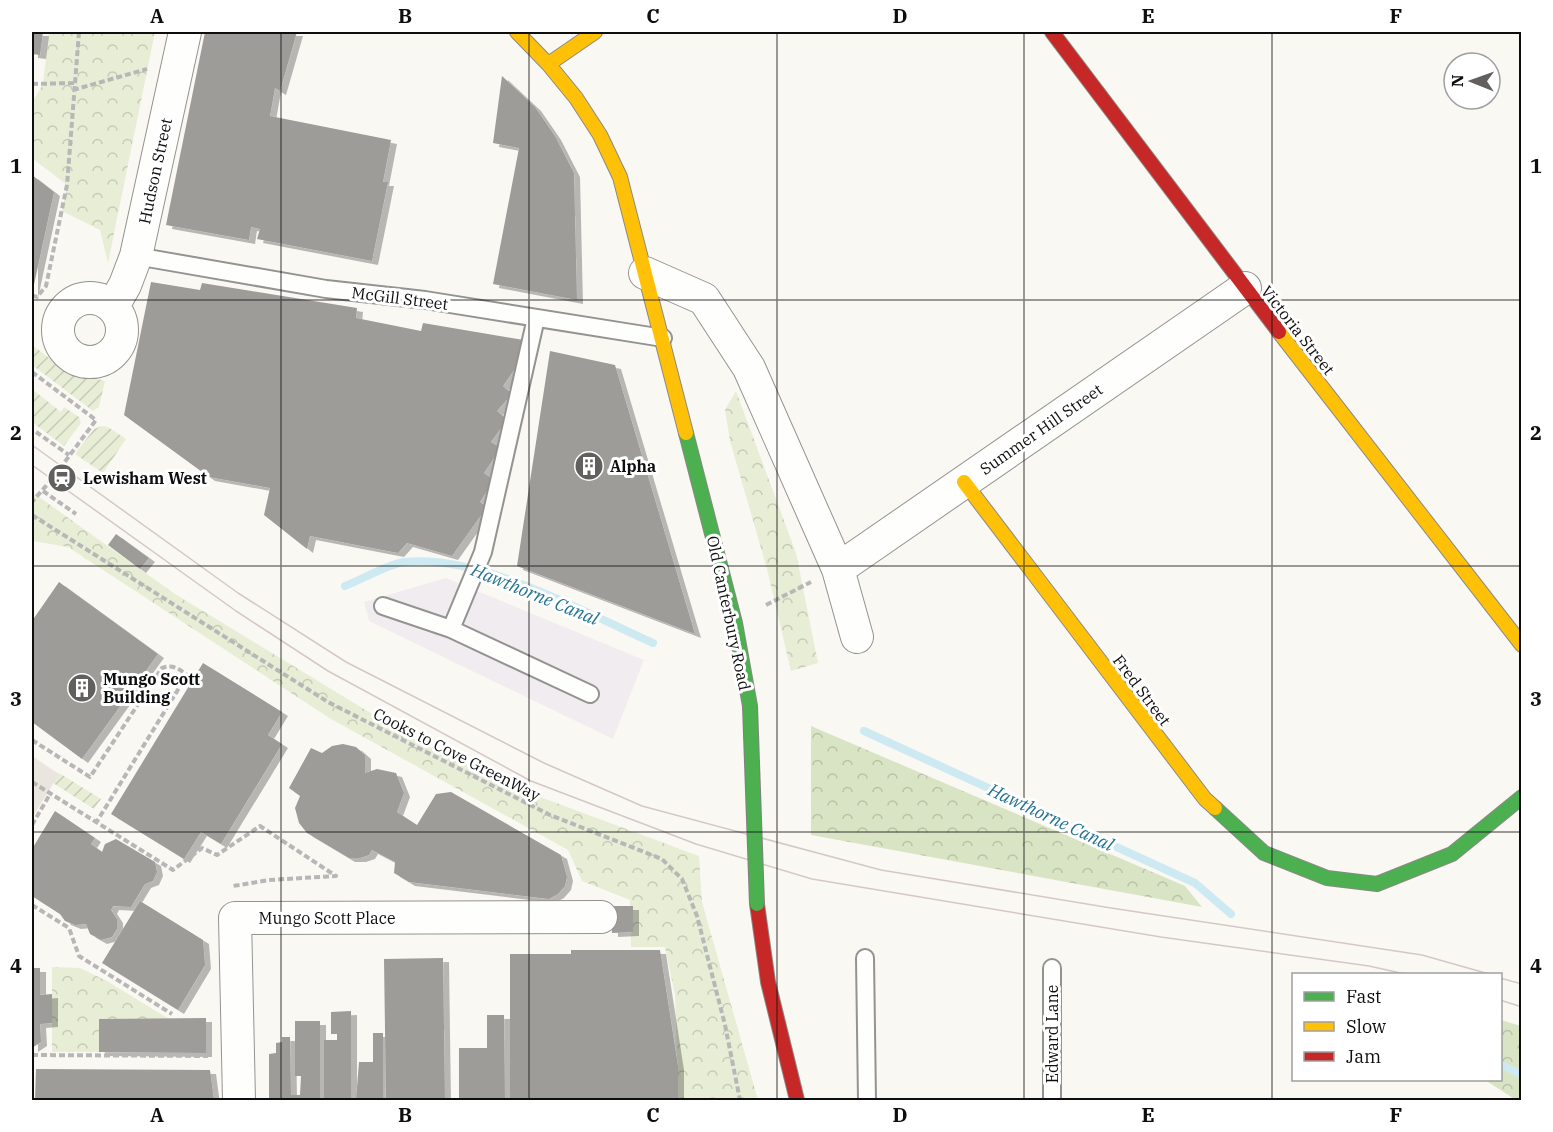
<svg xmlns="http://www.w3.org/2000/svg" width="1553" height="1132" viewBox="0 0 1553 1132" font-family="'IBM Plex Serif',serif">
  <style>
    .industrial { fill: #f1ecef }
    .forest { fill: url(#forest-crowns) }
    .park { fill: url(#park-crowns) }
    .garden { fill: url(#garden-furrows) }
    .plaza { fill: #eae6df }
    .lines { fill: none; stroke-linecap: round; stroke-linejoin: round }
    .stream { stroke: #cde9f1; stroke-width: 8 }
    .building { fill: #9e9c99; filter: url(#shadow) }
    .lane-casing { stroke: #949391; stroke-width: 20 }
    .street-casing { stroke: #949391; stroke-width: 34 }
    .fast-casing { stroke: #8b8a88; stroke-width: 16 }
    .slow-casing { stroke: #8b8a88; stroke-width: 16 }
    .jam-casing { stroke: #8b8a88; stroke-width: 16 }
    .path { stroke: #b8b7b7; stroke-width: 4; stroke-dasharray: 6 3; stroke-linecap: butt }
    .lane { stroke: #fefefd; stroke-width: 16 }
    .street { stroke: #fefefd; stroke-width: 32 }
    .fast { stroke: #4caf50; stroke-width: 14 }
    .slow { stroke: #ffc107; stroke-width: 14 }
    .jam { stroke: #c62828; stroke-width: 14 }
    .tram { stroke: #d5c7c8; stroke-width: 1.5 }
    .fast-bridge-casing { stroke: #82817e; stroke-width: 16; stroke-linecap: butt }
    .fast-bridge { stroke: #4caf50; stroke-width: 14 }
    .grid { fill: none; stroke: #0e0e0e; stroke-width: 1.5; stroke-opacity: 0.55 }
    .labels { text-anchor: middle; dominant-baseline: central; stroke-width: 6; stroke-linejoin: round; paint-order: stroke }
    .street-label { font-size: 16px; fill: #0e0e0e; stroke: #fff }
    .poi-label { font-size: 16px; font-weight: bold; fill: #0e0e0e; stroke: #fff; text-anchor: start }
    .water-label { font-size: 18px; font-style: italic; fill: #237294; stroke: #fff }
    .neatline { fill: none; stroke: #0e0e0e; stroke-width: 2 }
    .grid-label { font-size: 20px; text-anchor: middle; font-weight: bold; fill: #0e0e0e }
  </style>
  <defs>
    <pattern id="forest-crowns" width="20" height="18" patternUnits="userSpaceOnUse" patternTransform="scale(1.5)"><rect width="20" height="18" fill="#d9e4c4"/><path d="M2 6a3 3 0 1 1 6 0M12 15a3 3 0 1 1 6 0" fill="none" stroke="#b9c2a7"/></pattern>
    <pattern id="park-crowns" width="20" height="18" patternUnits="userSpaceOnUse" patternTransform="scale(1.5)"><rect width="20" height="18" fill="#e7eed5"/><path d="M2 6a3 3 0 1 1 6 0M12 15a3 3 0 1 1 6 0" fill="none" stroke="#c5cbb6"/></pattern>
    <pattern id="garden-furrows" width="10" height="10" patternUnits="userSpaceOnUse" patternTransform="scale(1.5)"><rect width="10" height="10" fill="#e7eed5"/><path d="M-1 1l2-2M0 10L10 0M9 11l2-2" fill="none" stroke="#c5cbb6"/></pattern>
    <filter id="shadow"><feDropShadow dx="6" dy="4" stdDeviation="0" flood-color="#0004"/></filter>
  </defs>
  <rect width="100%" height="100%" fill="#faf8f3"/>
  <path class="industrial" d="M446 578 644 660 613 739 369 621 364 602Z"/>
  <path class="forest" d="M811 726 1185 886 1202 907 811 835Z
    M1501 1020 1521 1026V1100H1516L1485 1080H1500Z"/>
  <path class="park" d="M49 32H155L108 263 100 230 62 211 67 185 32 158V103L43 84Z
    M736 391 796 553 818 663 791 671 767 569 730 441 725 410Z
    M32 492 175 594 410 737 505 784 699 856 702 902 758 1100H678L675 995 665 947H631L630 900 582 881 568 850 331 719 68 547 32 541Z
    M52 967 80 968 107 981 169 1019H99V1052H52Z"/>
  <path class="garden" d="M32 345 64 369 105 381 99 407 93 411 32 365Z
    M32 389 61 412 64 407 79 417 81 423 64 446 32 422Z
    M101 426 108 427 126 439 103 473 75 454 94 429Z
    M59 773 101 799 94 809 53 783Z"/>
  <path class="plaza" d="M32 756 59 774 32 818Z"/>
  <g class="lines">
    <path class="stream" d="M345 586C361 580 388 564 404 562 482 554 583 612 653 643
      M864 731 1195 883 1231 914
      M1500 1064 1522 1075"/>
  </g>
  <path class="building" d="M32 32H43L40 55 32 54Z
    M205 32H297L280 91 275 88 270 116 391 140 383 182H388L372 261 257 239 260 229 251 227 249 240 166 225Z
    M502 76 535 107 555 136 574 173 577 300 493 284 519 148 493 143Z
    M32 175 54 192 32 294Z
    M151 282 200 290 202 283 357 308 356 318 421 331 423 323 524 340 519 363 503 386 512 394 497 411 507 420 491 442 501 448 484 473 494 480 480 502 487 507 452 556 407 543 398 553 310 536 307 549 264 515 270 488 209 477 124 415Z
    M550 351 615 365 695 634 517 566Z
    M116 534 149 558 140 569 108 545Z
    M59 582 158 654 82 759 32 722V621Z
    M203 663 282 712 268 735 282 744 221 844 201 832 184 859 111 814Z
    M343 744 356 747 365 755V773L377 769 396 773 404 793 397 812 417 825 436 794 451 792 561 855 567 877 565 886 558 894 549 899 409 882 394 873 395 862 372 850 369 855 360 858H349L307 833 299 823 295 808 300 796 289 788 311 748 322 753 332 746Z
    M55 811 95 838 91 844 102 852 105 844 116 839 155 862 157 872 153 881 145 884 131 907 113 906 111 910 117 919V929L112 937 101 940 90 934 86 924 75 925 65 921 60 914 32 896V849Z
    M140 901 203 940 205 965 178 1010 102 963Z
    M611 906H633V932L612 933Z
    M571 950H660L678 1066V1100H510V954H571Z
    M443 958 445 1100H386L384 959Z
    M32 968H40V995L52 994V1023L40 1024 41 1042 32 1048Z
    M351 1011V1100H324V1040H337V1034H331V1012Z
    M487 1015H504L505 1100H459V1048H487Z
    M206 1018V1053L99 1052V1019Z
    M295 1021H320V1100H269V1054L276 1053V1043L282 1042V1037H290L291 1095H300L301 1076H295Z
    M373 1033H383V1100H356L359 1062H373Z
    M36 1069 210 1070 214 1100H35Z"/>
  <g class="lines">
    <g class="lane-casing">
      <path id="lane" d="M136 256 326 289 425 300 663 338
        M383 606 451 629 590 694
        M451 629 483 552 536 318
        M865 958 867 1100
        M1052 1100V968"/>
    </g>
    <g class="street-casing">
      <path id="street" d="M645 273 704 299 749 368 838 569 857 637
        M58 330a32 32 0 1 1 64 0a32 32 0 1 1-64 0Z
        M113 306 125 285 136 256 185 32
        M838 569 1245 288
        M239 1100 235 918 601 917"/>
    </g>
    <g class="fast-casing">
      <path id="fast" d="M686 433 735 623 750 706
        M1215 808 1264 853 1327 878 1377 884 1452 854 1522 797"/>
    </g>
    <g class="slow-casing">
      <path id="slow" d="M517 32 549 65 576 98 600 135 620 177 686 433
        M550 63 595 32
        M1279 332 1522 645
        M964 482 1205 799 1215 808"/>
    </g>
    <g class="jam-casing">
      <path id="jam" d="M1052 32 1279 332
        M757 904 768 982 797 1100"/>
    </g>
    <path class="path" d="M32 84 74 83
      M73 90 147 69
      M32 295 37 297 46 286 67 185 79 32
      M32 372 96 420 52 479 32 502
      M36 432 69 455
      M43 491 76 514
      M32 515 328 702 550 815 662 859 682 879 697 916 725 1025 740 1100
      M766 605 811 582
      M32 740 90 777 162 668C173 664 179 669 187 675L96 823
      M32 782 173 870 202 848 217 855 260 826 336 876 269 880 233 886
      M32 825 50 794
      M32 905 69 928 79 956 172 1014
      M32 1055 208 1056"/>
    <use href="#lane" class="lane"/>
    <use href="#street" class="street"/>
    <use href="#fast" class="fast"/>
    <use href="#slow" class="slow"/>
    <use href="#jam" class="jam"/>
    <path class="tram" d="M32 445 238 593 346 662 544 763 642 806 881 870 1111 908 1422 955 1489 974
      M32 465 236 611 328 671 531 781 696 844 812 879 1161 937 1369 966 1405 974
      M1500 978 1522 984
      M1500 1000 1522 1007"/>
    <g class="fast-bridge-casing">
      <path id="fast-bridge" d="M750 706 757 904"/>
    </g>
    <use href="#fast-bridge" class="fast-bridge"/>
  </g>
  <path class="grid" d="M281 32V1100M529 32V1100M777 32V1100M1024 32V1100M1272 32V1100M32 300H1522M32 566H1522M32 832H1522"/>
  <defs>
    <g id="building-disc" transform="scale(1.5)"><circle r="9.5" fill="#61605e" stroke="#fff"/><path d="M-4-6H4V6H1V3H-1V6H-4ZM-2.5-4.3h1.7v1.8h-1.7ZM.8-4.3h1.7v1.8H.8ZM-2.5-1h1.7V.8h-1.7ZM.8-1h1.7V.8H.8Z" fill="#fff"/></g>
    <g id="station-disc" transform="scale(1.5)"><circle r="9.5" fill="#61605e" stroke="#fff"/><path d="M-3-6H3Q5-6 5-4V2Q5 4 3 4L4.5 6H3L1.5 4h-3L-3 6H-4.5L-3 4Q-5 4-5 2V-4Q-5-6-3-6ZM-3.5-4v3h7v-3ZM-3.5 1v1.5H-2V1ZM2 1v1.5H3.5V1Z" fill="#fff"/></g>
  </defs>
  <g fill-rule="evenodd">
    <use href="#building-disc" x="589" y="466"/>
    <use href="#station-disc" x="62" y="478"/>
    <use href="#building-disc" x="82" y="688"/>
  </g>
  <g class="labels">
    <g class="street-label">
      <text transform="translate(155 171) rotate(-78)">Hudson Street</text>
      <text transform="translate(400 298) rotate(7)">McGill Street</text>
      <text transform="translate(1298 330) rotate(52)">Victoria Street</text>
      <text transform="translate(1041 429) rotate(-35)">Summer Hill Street</text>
      <text transform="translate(729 613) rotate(78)">Old Canterbury Road</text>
      <text transform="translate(1142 690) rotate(53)">Fred Street</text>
      <text transform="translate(457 754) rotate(27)">Cooks to Cove GreenWay</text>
      <text x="327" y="918">Mungo Scott Place</text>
      <text transform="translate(1052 1034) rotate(-90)">Edward Lane</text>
    </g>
    <g class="poi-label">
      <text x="610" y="466">Alpha</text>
      <text x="83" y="478">Lewisham West</text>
      <text x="103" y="679">Mungo Scott<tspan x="103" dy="18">Building</tspan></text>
    </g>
    <g class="water-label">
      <text transform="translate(535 594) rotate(22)">Hawthorne Canal</text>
      <text transform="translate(1051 817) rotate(25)">Hawthorne Canal</text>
    </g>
  </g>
  <rect width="1553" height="1132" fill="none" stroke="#ffffff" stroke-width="66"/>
  <rect x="1292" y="973" width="210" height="108" fill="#ffffff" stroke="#9f9f9f" stroke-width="1.5"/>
  <rect x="1304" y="992" width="30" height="9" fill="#4caf50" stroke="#9f9f9f" stroke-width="1.5"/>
  <text x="1346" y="1003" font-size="18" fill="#0e0e0e">Fast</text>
  <rect x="1304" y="1022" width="30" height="9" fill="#ffc107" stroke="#9f9f9f" stroke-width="1.5"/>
  <text x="1346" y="1033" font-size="18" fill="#0e0e0e">Slow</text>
  <rect x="1304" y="1052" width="30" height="9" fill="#c62828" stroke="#9f9f9f" stroke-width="1.5"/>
  <text x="1346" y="1063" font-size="18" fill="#0e0e0e">Jam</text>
  <g transform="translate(1472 81) rotate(271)"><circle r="28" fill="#ffffff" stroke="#9f9f9f" stroke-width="1.5"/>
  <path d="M0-4.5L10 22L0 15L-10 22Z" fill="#61605e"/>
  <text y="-9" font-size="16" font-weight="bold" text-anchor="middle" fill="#0e0e0e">N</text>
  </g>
  <rect x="33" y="33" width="1487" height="1066" class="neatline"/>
  <g class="grid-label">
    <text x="157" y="23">A</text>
    <text x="405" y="23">B</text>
    <text x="653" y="23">C</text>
    <text x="900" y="23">D</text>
    <text x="1148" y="23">E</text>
    <text x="1396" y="23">F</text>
    <text x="16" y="173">1</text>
    <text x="1536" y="173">1</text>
    <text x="16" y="440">2</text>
    <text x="1536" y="440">2</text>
    <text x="16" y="706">3</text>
    <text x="1536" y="706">3</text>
    <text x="16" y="973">4</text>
    <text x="1536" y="973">4</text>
    <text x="157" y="1122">A</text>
    <text x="405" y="1122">B</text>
    <text x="653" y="1122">C</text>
    <text x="900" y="1122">D</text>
    <text x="1148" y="1122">E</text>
    <text x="1396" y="1122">F</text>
  </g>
</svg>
